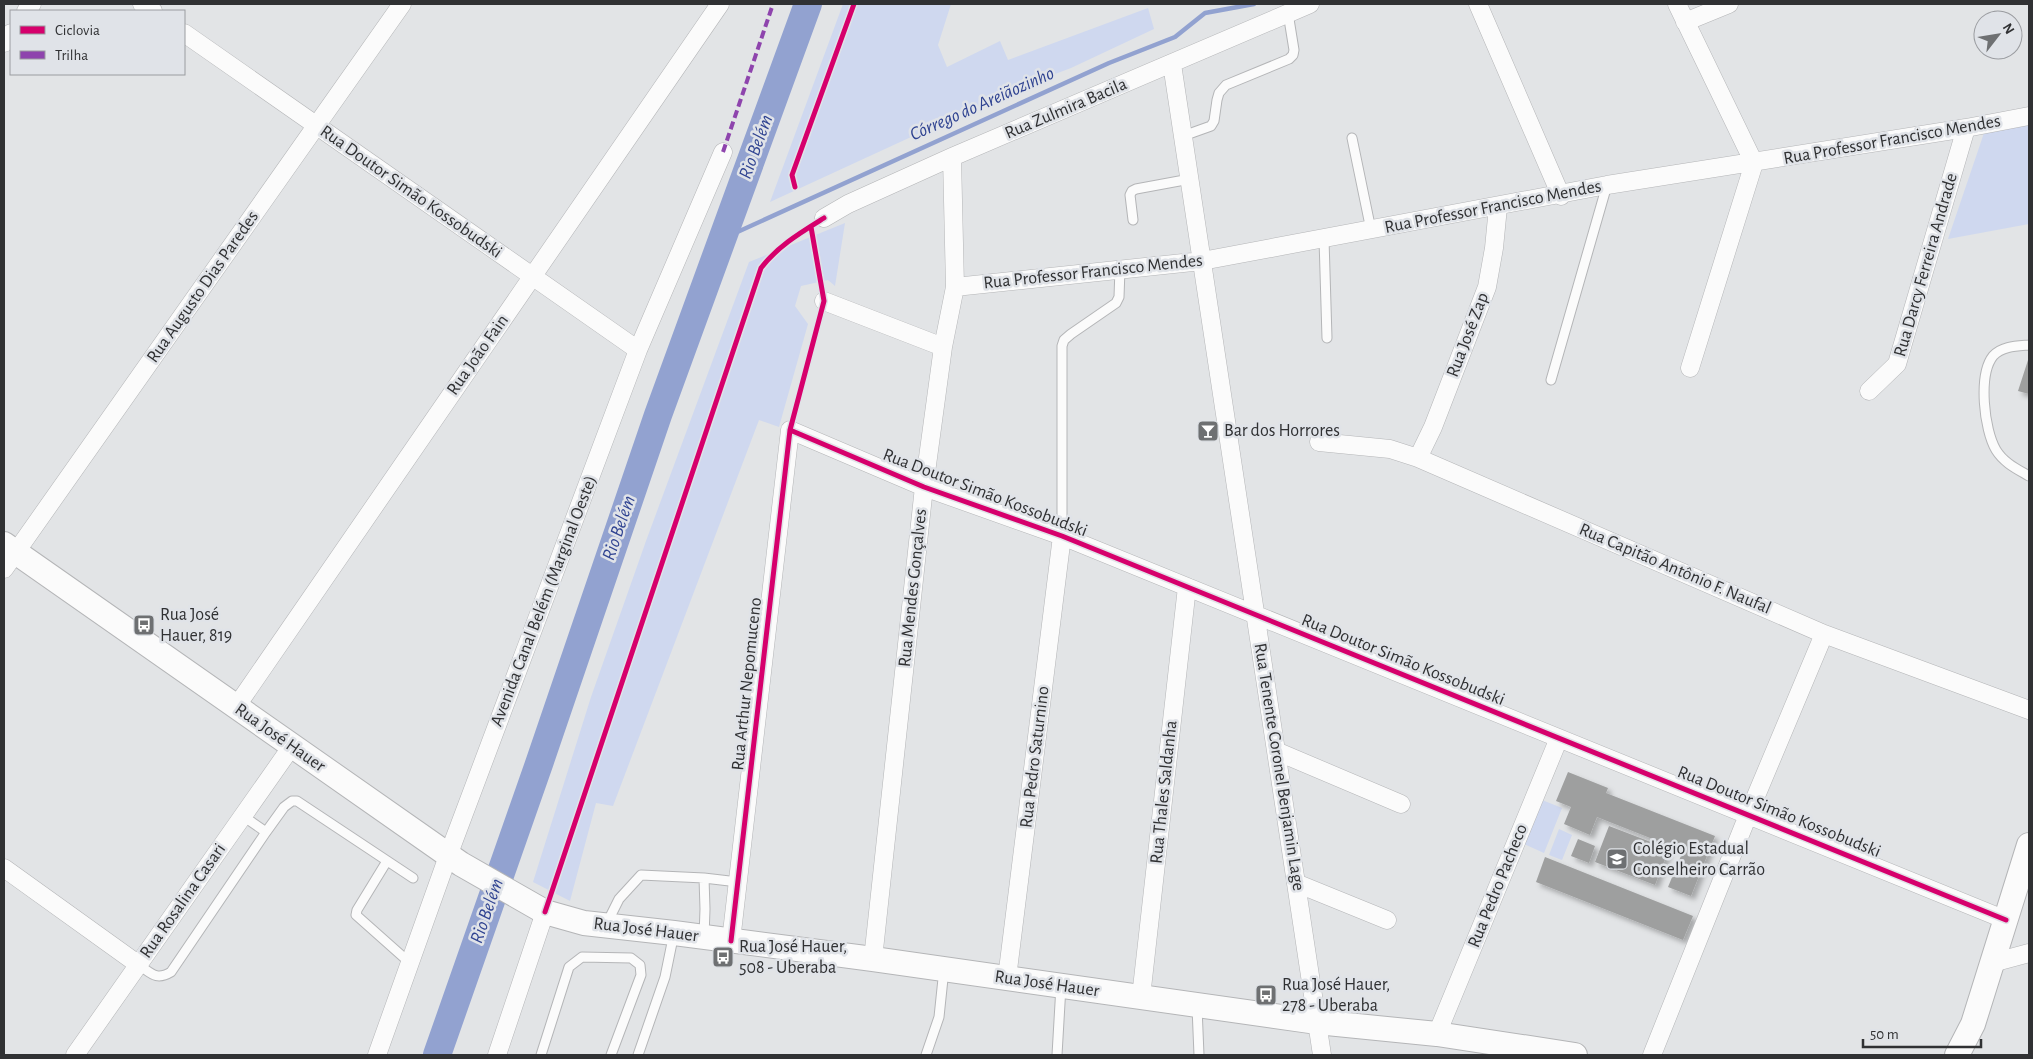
<svg xmlns="http://www.w3.org/2000/svg" width="2033" height="1059" viewBox="0 0 2033 1059" font-family="'Alegreya Sans',sans-serif">
  <style>
    .green { fill: #cfd8ef }
    .lines { fill: none; stroke-linecap: round; stroke-linejoin: round }
    .stream { stroke: #92a2d0; stroke-width: 4.5 }
    .river { stroke: #92a2d0; stroke-width: 28 }
    .building { fill: #9e9f9f; filter: url(#shadow) }
    .service-casing { stroke: #b4b5b7; stroke-width: 11 }
    .minor-casing { stroke: #b4b5b7; stroke-width: 19 }
    .secondary-casing { stroke: #b4b5b7; stroke-width: 26 }
    .service { stroke: #fbfbfb; stroke-width: 9 }
    .minor { stroke: #fbfbfb; stroke-width: 18 }
    .secondary { stroke: #fbfbfb; stroke-width: 24 }
    .quiet { stroke: #8e44ad; stroke-width: 4; stroke-dasharray: 8 4; stroke-linecap: butt }
    .cycleway-casing { stroke: #e0e3e8; stroke-width: 8 }
    .cycleway { stroke: #d6006c; stroke-width: 5 }
    .labels { text-anchor: middle; dominant-baseline: central; stroke-width: 5; stroke-linejoin: round; paint-order: stroke }
    .street-label { font-size: 18px; fill: #303133; stroke: #e0e3e8 }
    .poi-label { font-size: 18px; fill: #303133; stroke: #e0e3e8; text-anchor: start }
    .water-label { font-size: 19px; font-style: italic; fill: #2f4391; stroke: #e0e3e8 }
  </style>
  <defs>
    <filter id="shadow"><feDropShadow dx="4" dy="4" stdDeviation="2.5" flood-color="#0004"/></filter>
  </defs>
  <rect width="100%" height="100%" fill="#e2e4e6"/>
  <path class="green" d="M843 4H951L938 45 947 67 1000 41 1008 60 1148 8 1154 29 1071 68 1013 90 770 202Z
    M2029 125V224L1948 239 1984 133Z
    M845 223 835 286 828 280 801 286 795 306 808 324 779 427 759 420 613 806 596 803 570 901 533 882 591 697 646 541 749 262Z
    M1542 800 1562 808 1544 853 1524 844Z
    M1559 829 1572 835 1562 860 1549 855Z"/>
  <g class="lines">
    <path class="stream" d="M722 239 1109 63 1175 37 1205 13 1254 4"/>
    <path class="river" d="M437 1055 540 761 658 415 808 4"/>
  </g>
  <path class="building" d="M2029 357V394L2018 391Z
    M1568 772 1608 788 1606 793 1715 836 1691 896 1668 887 1683 851 1597 817 1590 835 1564 824 1571 807 1556 801Z
    M1609 826 1669 849 1655 885 1595 862Z
    M1578 839 1595 846 1589 863 1571 856Z
    M1545 857 1693 916 1683 940 1536 882Z"/>
  <g class="lines">
    <g class="service-casing">
      <path id="service" d="M1183 136 1211 126 1214 121 1217 100 1219 93 1226 85 1289 59 1293 55 1294 50 1288 13
        M1352 138 1371 230
        M1133 220 1130 195 1132 191 1136 189 1190 179
        M1324 239 1327 338
        M2029 345C2017 346 2002 346 1993 356 1978 375 1984 430 1996 450 2004 463 2017 469 2029 476
        M1551 380 1607 185
        M1062 536V346L1064 340 1071 334 1116 303 1119 297 1120 269
        M243 816 266 832
        M387 861 357 910 356 915 410 963
        M704 878 738 882
        M606 925 619 899 641 875 704 878 705 909 704 937
        M139 965C151 973 156 981 171 972L266 832 284 807 292 801H297L413 878
        M1197 1007 1199 1055
        M541 1055 569 967 582 957 631 958 640 965 641 975 611 1055
        M638 1055 665 977 674 933
        M926 1055 939 1017 944 969
        M1057 1055 1061 986"/>
    </g>
    <g class="minor-casing">
      <path id="minor" d="M142 4 153 11
        M1478 4 1561 196
        M1677 4 1754 163 1690 368
        M26 11 32 4
        M1685 22 1729 4
        M184 33 638 350
        M4 43 11 33
        M1172 64 1322 1055
        M824 218 848 204 952 157 1310 4
        M955 287 1202 261 1607 185 1966 128 2029 116
        M824 301 943 347
        M1869 391 1897 364 1966 128
        M1319 442 1390 449 1418 458 1824 634 2029 710
        M1418 458 1433 427 1487 287 1494 248 1498 207
        M4 569 402 4
        M236 707 720 4
        M1276 751 1401 804
        M4 868 139 965
        M1296 883 1387 920
        M731 941 790 430 924 487 1062 536 2006 920
        M873 959 924 487 943 347 955 287 952 157
        M1992 963 2029 953
        M1007 978 1062 536
        M1141 997 1187 587
        M1437 1034 1559 738
        M75 1055 292 746
        M377 1055 448 856 638 350 723 152
        M497 1055 545 912
        M1652 1055 1748 815 1824 634"/>
    </g>
    <g class="secondary-casing">
      <path id="secondary" d="M4 544 461 864 545 912 584 923 674 933 873 959 1317 1022 1437 1034 1575 1055
        M1957 1055 1973 1024 2029 845"/>
    </g>
    <use href="#service" class="service"/>
    <use href="#minor" class="minor"/>
    <use href="#secondary" class="secondary"/>
    <path class="quiet" d="M723 152 773 4"/>
    <g class="cycleway-casing">
      <path id="cycleway" d="M795 187 792 175 854 4
        M790 430 924 487 1062 536 2006 920
        M545 912 761 268C778 246 800 233 824 218
        M731 941 790 430 824 301 811 227"/>
    </g>
    <use href="#cycleway" class="cycleway"/>
  </g>
  <defs>
    <g id="bar-square" transform="scale(1.125)"><rect x="-9" y="-9" width="18" height="18" rx="4" fill="#6e7072" stroke="#e0e3e8"/><path d="M-6-5H6L.8 .8V4.5H3.5V6h-7V4.5H-.8V.8Z" fill="#fff"/></g>
    <g id="bus-square" transform="scale(1.125)"><rect x="-9" y="-9" width="18" height="18" rx="4" fill="#6e7072" stroke="#e0e3e8"/><path d="M-5-6H5V4H4V6H2V4H-2V6H-4V4H-5ZM-3.5-4V0h7V-4ZM-3.5 1.2v1.5H-2V1.2ZM2 1.2v1.5H3.5V1.2Z" fill="#fff"/></g>
    <g id="school-square" transform="scale(1.125)"><rect x="-9" y="-9" width="18" height="18" rx="4" fill="#6e7072" stroke="#e0e3e8"/><path d="M0-5L7-2L0 1L-7-2ZM-4 1L0 2.5L4 1V4Q0 6-4 4Z" fill="#fff"/></g>
  </defs>
  <g fill-rule="evenodd">
    <use href="#bar-square" x="1208" y="431"/>
    <use href="#bus-square" x="144" y="625"/>
    <use href="#school-square" x="1617" y="859"/>
    <use href="#bus-square" x="723" y="957"/>
    <use href="#bus-square" x="1266" y="995"/>
  </g>
  <g class="labels">
    <g class="street-label">
      <text transform="translate(1066 109) rotate(-23)">Rua Zulmira Bacila</text>
      <text transform="translate(1892 140) rotate(-10)">Rua Professor Francisco Mendes</text>
      <text transform="translate(411 192) rotate(35)">Rua Doutor Simão Kossobudski</text>
      <text transform="translate(1493 207) rotate(-11)">Rua Professor Francisco Mendes</text>
      <text transform="translate(1926 265) rotate(-74)">Rua Darcy Ferreira Andrade</text>
      <text transform="translate(1093 272) rotate(-6)">Rua Professor Francisco Mendes</text>
      <text transform="translate(203 287) rotate(-55)">Rua Augusto Dias Paredes</text>
      <text transform="translate(1468 335) rotate(-69)">Rua José Zap</text>
      <text transform="translate(478 355) rotate(-55)">Rua João Fain</text>
      <text transform="translate(985 493) rotate(21)">Rua Doutor Simão Kossobudski</text>
      <text transform="translate(1675 569) rotate(23)">Rua Capitão Antônio F. Naufal</text>
      <text transform="translate(913 588) rotate(-84)">Rua Mendes Gonçalves</text>
      <text transform="translate(544 601) rotate(-69)">Avenida Canal Belém (Marginal Oeste)</text>
      <text transform="translate(1403 660) rotate(22)">Rua Doutor Simão Kossobudski</text>
      <text transform="translate(747 684) rotate(-84)">Rua Arthur Nepomuceno</text>
      <text transform="translate(280 738) rotate(35)">Rua José Hauer</text>
      <text transform="translate(1035 757) rotate(-83)">Rua Pedro Saturnino</text>
      <text transform="translate(1279 767) rotate(81)">Rua Tenente Coronel Benjamin Lage</text>
      <text transform="translate(1164 792) rotate(-84)">Rua Thales Saldanha</text>
      <text transform="translate(1779 812) rotate(22)">Rua Doutor Simão Kossobudski</text>
      <text transform="translate(1498 886) rotate(-68)">Rua Pedro Pacheco</text>
      <text transform="translate(183 901) rotate(-55)">Rua Rosalina Casari</text>
      <text transform="translate(646 930) rotate(7)">Rua José Hauer</text>
      <text transform="translate(1047 984) rotate(8)">Rua José Hauer</text>
    </g>
    <g class="poi-label">
      <text x="1224" y="431">Bar dos Horrores</text>
      <text x="160" y="615">Rua José<tspan x="160" dy="21">Hauer, 819</tspan></text>
      <text x="1633" y="849">Colégio Estadual<tspan x="1633" dy="21">Conselheiro Carrão</tspan></text>
      <text x="739" y="947">Rua José Hauer,<tspan x="739" dy="21">508 - Uberaba</tspan></text>
      <text x="1282" y="985">Rua José Hauer,<tspan x="1282" dy="21">278 - Uberaba</tspan></text>
    </g>
    <g class="water-label">
      <text transform="translate(982 104) rotate(-24)">Córrego do Areiãozinho</text>
      <text transform="translate(756 147) rotate(-70)">Rio Belém</text>
      <text transform="translate(619 528) rotate(-71)">Rio Belém</text>
      <text transform="translate(487 911) rotate(-71)">Rio Belém</text>
    </g>
  </g>
  <rect width="2033" height="1059" fill="none" stroke="#303133" stroke-width="10"/>
  <rect x="10" y="10" width="175" height="65" fill="#e0e3e8" stroke="#9a9ca0"/>
  <rect x="20" y="26" width="25" height="8" fill="#d6006c" stroke="#9a9ca0"/>
  <text x="55" y="35" font-size="15" fill="#303133">Ciclovia</text>
  <rect x="20" y="51" width="25" height="8" fill="#8e44ad" stroke="#9a9ca0"/>
  <text x="55" y="60" font-size="15" fill="#303133">Trilha</text>
  <g transform="translate(1998 35) rotate(59)"><circle r="24" fill="#e0e3e8" stroke="#9a9ca0"/>
  <path d="M0-4L9 19L0 12L-9 19Z" fill="#6e7072"/>
  <text y="-8" font-size="14" font-weight="bold" text-anchor="middle" fill="#303133">N</text>
  </g>
  <path d="M1863 1039v8h118v-8" fill="none" stroke="#303133" stroke-width="2.5"/>
  <text x="1870" y="1039" font-size="15" fill="#303133" stroke="#e0e3e8" stroke-width="4" paint-order="stroke">50 m</text>
</svg>
